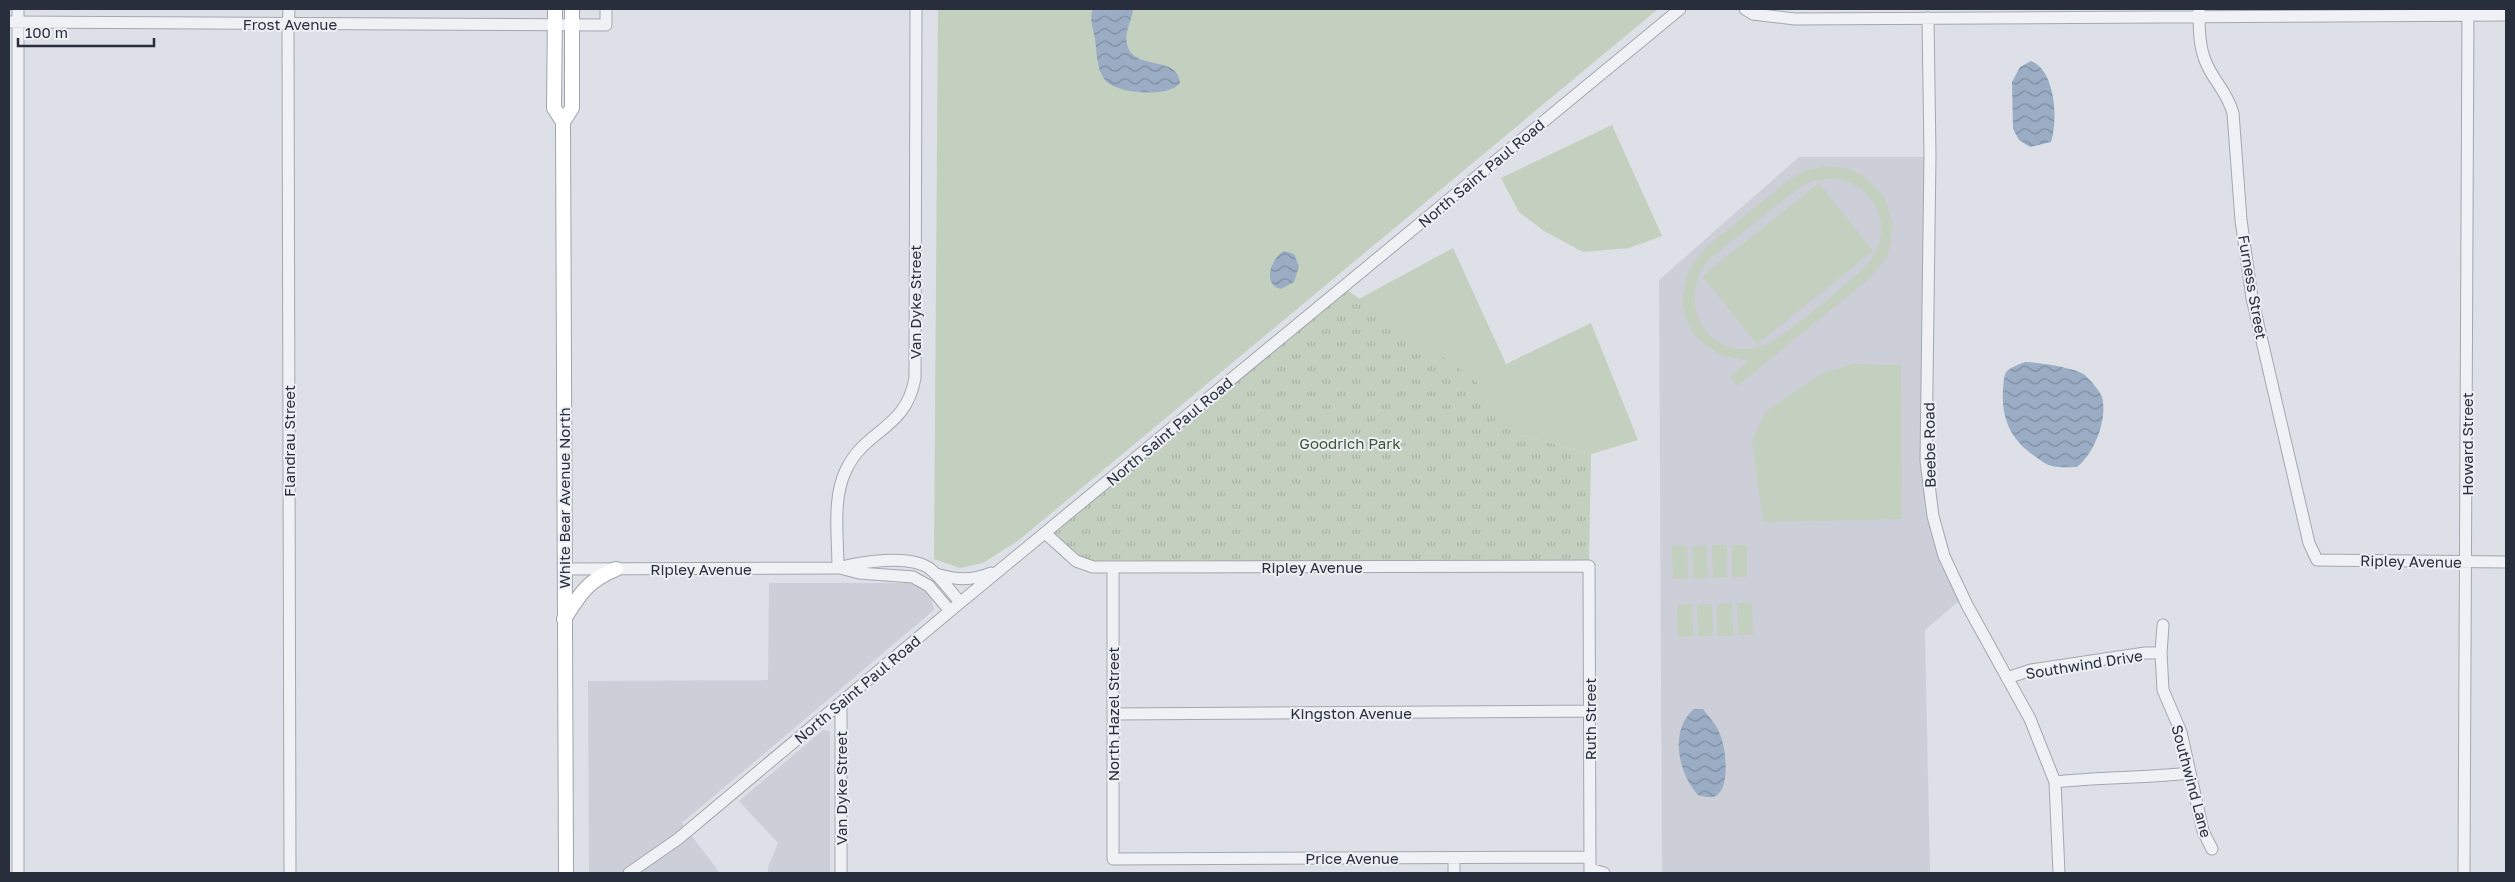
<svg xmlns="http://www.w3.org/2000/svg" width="2515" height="882" viewBox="0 0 2515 882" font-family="'Golos Text',sans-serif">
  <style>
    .built { fill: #cccfd7 }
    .grass { fill: #c3cfbf; fill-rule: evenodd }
    .park { fill: url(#park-tufts) }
    .water { fill: url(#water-waves) }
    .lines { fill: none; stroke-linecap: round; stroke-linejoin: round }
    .minor-casing { stroke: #a3a7af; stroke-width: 13 }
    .major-casing { stroke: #9da5b1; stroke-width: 16 }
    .minor { stroke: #f0f1f5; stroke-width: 11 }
    .major { stroke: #fff; stroke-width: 14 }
    .labels { text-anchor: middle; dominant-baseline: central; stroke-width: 4; stroke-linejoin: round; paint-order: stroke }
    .street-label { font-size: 15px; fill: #282e3b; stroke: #eceff4 }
    .park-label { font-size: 15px; fill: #3b5636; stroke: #eceff4 }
  </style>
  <defs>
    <pattern id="park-tufts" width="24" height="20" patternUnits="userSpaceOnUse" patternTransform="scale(1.25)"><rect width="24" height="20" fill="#c3cfbf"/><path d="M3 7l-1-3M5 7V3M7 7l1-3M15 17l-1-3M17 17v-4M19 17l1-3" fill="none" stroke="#a8b2a5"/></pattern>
    <pattern id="water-waves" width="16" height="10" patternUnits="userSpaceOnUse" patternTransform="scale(1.25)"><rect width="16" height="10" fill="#9aadc4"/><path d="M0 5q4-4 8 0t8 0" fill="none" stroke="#7e8da0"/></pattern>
  </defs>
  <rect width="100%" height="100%" fill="#dde0e6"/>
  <path class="built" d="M1799 157H1925L1922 453 1924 492 1929 523 1960 600 1925 630 1930 873H1662L1659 280Z
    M769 583H913L930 594 934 610 682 823 720 873H589L588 681 768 680Z
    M823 730 830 731V873H768V867L778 843 739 801Z"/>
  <path class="grass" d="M938 9H1658L1019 540 983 563 960 568 934 559Z
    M1612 125 1662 236 1629 248 1583 252 1544 231 1519 212 1501 178Z
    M1826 166 1846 168 1864 176 1885 198 1893 226 1888 256 1869 279 1737 386 1730 377 1749 361 1720 355 1696 337 1686 319 1682 300 1688 271 1706 247 1789 180 1807 170ZM1835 178C1882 187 1897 237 1862 270 1839 289 1783 341 1759 347 1703 361 1673 294 1713 256L1797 189 1811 181Z
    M1819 183 1873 251 1757 344 1702 276Z
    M1453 248 1506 364 1591 323 1638 440 1591 454 1520 435 1346 306Z
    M1852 364 1901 365 1902 519 1763 522 1752 442 1765 412 1821 374Z
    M1712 545H1727V577L1713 578Z
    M1732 545H1747V577H1732Z
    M1672 546H1687L1688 578 1673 579Z
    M1692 546H1707L1708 578H1693Z
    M1732 603 1733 636H1718L1717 604Z
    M1737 603H1752L1753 635H1738Z
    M1692 604 1693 636 1678 637 1677 605Z
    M1697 604H1712L1713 636H1698Z"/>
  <path class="park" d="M1343 287 1474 379 1520 435 1591 454 1589 566 1113 568 1076 561 1045 533Z"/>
  <path class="water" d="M1093 9H1133C1132 21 1124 31 1127 44 1133 72 1178 54 1180 83 1169 98 1116 94 1105 80 1096 69 1097 52 1095 39 1093 29 1089 18 1093 9Z
    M2031 61C2056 71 2058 120 2051 142L2030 147 2019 140 2013 129 2012 82 2020 67Z
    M1284 251 1294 254 1299 266 1294 282 1281 289C1261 284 1272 257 1284 251Z
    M2025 362C2037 362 2077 368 2085 375 2090 380 2100 391 2102 397 2108 419 2094 454 2077 467 2065 467 2053 469 2043 462 2013 443 2001 423 2003 389 2004 382 2003 375 2008 370 2012 367 2020 364 2025 362Z
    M1694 709H1703C1708 716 1716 724 1719 732 1726 745 1732 792 1713 797 1709 798 1702 796 1698 795 1678 773 1669 730 1694 709Z"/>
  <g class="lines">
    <g class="minor-casing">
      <path id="minor" d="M289 9 288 34 290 873
        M1745 9 1753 14 1795 19 2506 15
        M2199 9C2199 26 2199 45 2205 60 2212 80 2226 89 2233 113L2241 220 2252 298 2309 543 2317 560 2506 562
        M1928 18 1930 155 1926 461 1933 516 1944 556 1967 605 2030 719 2055 782 2059 873
        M9 22 606 25V9
        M1045 533 1076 561 1093 567 1589 566 1590 873
        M838 568C838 537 832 498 846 470 865 429 906 430 915 378L916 9
        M840 568 859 573 913 577 929 586 950 611
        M1113 568V859L1590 857
        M564 569 838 568C861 562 908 554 929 568 941 577 950 591 960 602
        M936 574C957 580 971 581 991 573
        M2163 625 2161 653 2163 690 2181 732 2203 831 2212 849
        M2007 678 2031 670 2145 653H2161
        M1113 714 1590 711
        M2055 782C2100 777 2145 778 2190 773
        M1454 858V873
        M1590 869 1604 873
        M18 873V9
        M629 873 678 839 950 611 1680 9
        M841 873V702
        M2464 873 2468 9"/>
    </g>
    <g class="major-casing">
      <path id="major" d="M555 9 554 108 563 122 566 873
        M563 122 572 108V9
        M564 619C580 594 587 581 616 569"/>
    </g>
    <use href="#minor" class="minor"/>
    <use href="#major" class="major"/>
  </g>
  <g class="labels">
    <g class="street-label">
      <text x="290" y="24">Frost Avenue</text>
      <text transform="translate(1481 173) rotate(-40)">North Saint Paul Road</text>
      <text transform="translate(2253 287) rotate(80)">Furness Street</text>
      <text transform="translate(915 302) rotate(-90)">Van Dyke Street</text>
      <text transform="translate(1169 431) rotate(-40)">North Saint Paul Road</text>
      <text transform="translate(289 441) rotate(-90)">Flandrau Street</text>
      <text transform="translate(2467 444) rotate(-90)">Howard Street</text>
      <text transform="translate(1929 445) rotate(-91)">Beebe Road</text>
      <text transform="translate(564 498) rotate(-90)">White Bear Avenue North</text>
      <text transform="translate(2411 561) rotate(1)">Ripley Avenue</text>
      <text x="1312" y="567">Ripley Avenue</text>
      <text x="701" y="569">Ripley Avenue</text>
      <text transform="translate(2084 664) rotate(-9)">Southwind Drive</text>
      <text transform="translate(857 689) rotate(-40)">North Saint Paul Road</text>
      <text x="1351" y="713">Kingston Avenue</text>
      <text transform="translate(1113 714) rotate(-90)">North Hazel Street</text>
      <text transform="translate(1590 719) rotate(-90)">Ruth Street</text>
      <text transform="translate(2192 781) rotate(75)">Southwind Lane</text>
      <text transform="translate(841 788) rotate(-90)">Van Dyke Street</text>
      <text x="1352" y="858">Price Avenue</text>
    </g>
    <g class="park-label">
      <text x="1350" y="443">Goodrich Park</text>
    </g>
  </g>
  <rect width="2515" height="882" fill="none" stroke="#282e3b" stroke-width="20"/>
  <path d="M18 38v8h136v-8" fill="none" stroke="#282e3b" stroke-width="2.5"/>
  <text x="25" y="38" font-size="15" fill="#282e3b" stroke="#eceff4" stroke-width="4" paint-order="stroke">100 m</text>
</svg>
